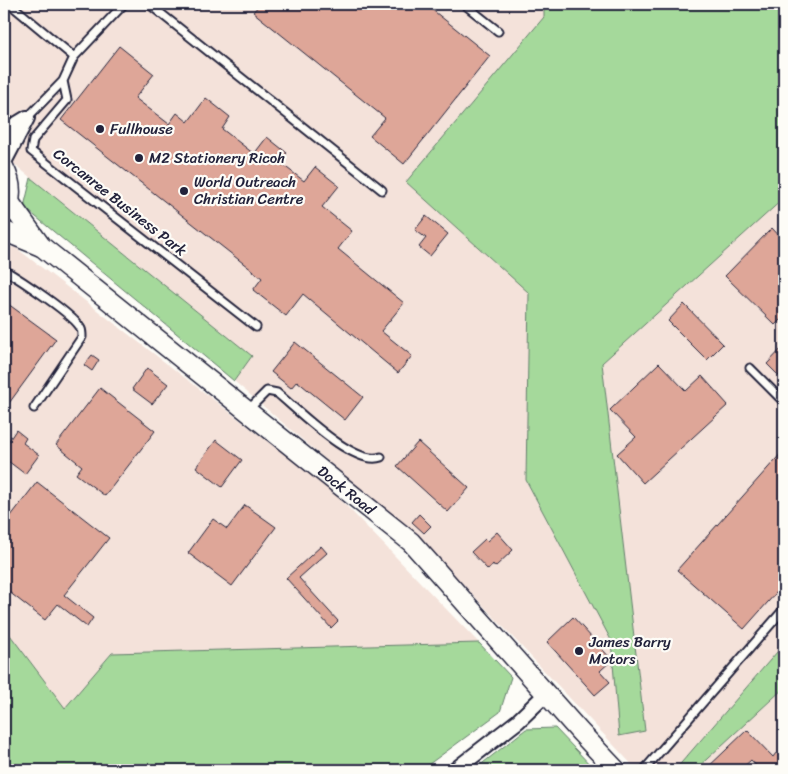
<svg xmlns="http://www.w3.org/2000/svg" width="788" height="774" viewBox="0 0 788 774" font-family="Sriracha,sans-serif">
  <style>
    .built { fill: #f4e2da }
    .green { fill: #a5d99b; stroke: #647e6b }
    .building { fill: #dea698; stroke: #22223b }
    .lines { fill: none; stroke-linecap: round; stroke-linejoin: round }
    .service-casing { stroke: #22223b; stroke-width: 11 }
    .minor-casing { stroke: #22223b; stroke-width: 18 }
    .secondary-casing { stroke: #22223b; stroke-width: 22 }
    .service { stroke: #fdfcf7; stroke-width: 7 }
    .minor { stroke: #fdfcf7; stroke-width: 14 }
    .secondary { stroke: #fdfcf7; stroke-width: 19 }
    .poi-dot { fill: #22223b; stroke: #fdfcf7; stroke-width: 2 }
    .labels { text-anchor: middle; dominant-baseline: central; stroke-width: 4.5; stroke-linejoin: round; paint-order: stroke }
    .poi-label { font-size: 15px; fill: #22223b; stroke: #fdfcf7; text-anchor: start }
    .street-label { font-size: 15px; fill: #22223b; stroke: #fdfcf7 }
  </style>
  <rect width="100%" height="100%" fill="#fdfcf7"/>
  <filter id="ink" filterUnits="userSpaceOnUse"><feTurbulence type="fractalNoise" baseFrequency=".02" numOctaves="2"/><feDisplacementMap in="SourceGraphic" scale="10" xChannelSelector="R" yChannelSelector="G"/><feConvolveMatrix kernelMatrix="1 2 1 2 8 2 1 2 1" color-interpolation-filters="sRGB"/></filter>
  <g filter="url(#ink)">
    <path class="built" d="M4 4H544V17L406 182 529 292 526 480 611 640 619 736 645 731 602 363 784 198V644L675 770H637L432 551 234 381 252 356 4 156Z
      M15 247 332 491 479 643 112 653 65 709 4 627V248Z
      M784 688V770H695L768 703Z"/>
    <path class="green" d="M544 4H784V198L602 363 645 731 619 736 611 640 526 480 529 293 406 182 544 17Z
      M31 178 252 356 234 381 24 207Z
      M4 627 65 708 112 653 479 643 511 677 500 712 421 770H4Z
      M784 644V688L695 770H675Z
      M555 728 595 770H474L526 729Z"/>
    <path class="building" d="M260 4H425L490 56 404 164 370 136 385 118 253 12Z
      M119 46 154 74 135 98 169 124 177 113 188 122 206 98 230 117 222 129 254 154 267 137 287 153 279 162 304 181 315 167 339 186 322 207 352 231 338 249 404 303 381 331 412 356 398 373 303 294 286 316 253 290 262 278 61 120Z
      M426 216 448 234 430 256 419 247 426 238 415 230Z
      M772 228 784 241V316L775 325 725 276Z
      M4 301 56 339 4 410Z
      M684 304 723 344 707 360 668 321Z
      M295 342 363 397 345 420 297 381 291 388 271 372Z
      M784 346V381L767 364Z
      M92 355 99 360 92 371 84 365Z
      M659 363 686 391 702 376 728 405 643 483 617 454 636 437 610 410Z
      M147 368 168 384 152 404 132 389Z
      M100 388 155 431 105 496 76 474 82 466 56 445Z
      M16 430 26 438 23 443 39 455 25 474 4 458V448Z
      M216 440 242 460 222 487 196 467Z
      M418 442 469 488 448 512 397 466Z
      M784 450V584L744 629 677 570Z
      M37 482 109 538 64 595 93 618 87 627 58 604 45 620 4 588V525Z
      M245 505 276 527 232 586 188 553 213 519 227 529Z
      M419 514 431 526 424 533 412 522Z
      M497 532 513 550 495 567 493 564 488 570 471 552 485 539 487 541Z
      M321 546 327 553 299 578 338 621 331 628 286 578Z
      M573 617 612 660 600 671 610 682 595 695 547 642Z
      M747 730 773 757 776 753 784 761V770H760L751 760 740 770H705Z"/>
    <g class="lines">
      <g class="service-casing">
        <path id="service" d="M10 4 74 57
          M149 4 382 190
          M464 4 498 31
          M63 81 67 100 33 140 31 151 256 327
          M27 118 63 81 74 57 124 4
          M4 270C18 278 76 316 81 329 82 331 82 334 82 337L34 408
          M750 368 784 402
          M247 411 267 391 277 393C298 410 354 467 381 457
          M644 770 784 609"/>
      </g>
      <g class="minor-casing">
        <path id="minor" d="M4 132 27 118
          M4 162 27 118
          M455 770 518 721 546 694"/>
      </g>
      <g class="secondary-casing">
        <g id="secondary">
          <path d="M4 168C12 183 13 200 4 214"/>
          <path id="s1" d="M10 203 41 246 411 542 580 732 616 770"/>
          <path d="M4 231 40 246"/>
        </g>
      </g>
      <use href="#service" class="service"/>
      <use href="#minor" class="minor"/>
      <use href="#secondary" class="secondary"/>
    </g>
  </g>
  <g class="poi-dot">
    <circle cx="100" cy="129" r="5"/>
    <circle cx="139" cy="158" r="5"/>
    <circle cx="184" cy="191" r="5"/>
    <circle cx="579" cy="651" r="5"/>
  </g>
  <g class="labels">
    <g class="poi-label">
      <text x="110" y="129">Fullhouse</text>
      <text x="149" y="158">M2 Stationery Ricoh</text>
      <text x="194" y="182">World Outreach<tspan x="194" dy="17">Christian Centre</tspan></text>
      <text x="589" y="642">James Barry<tspan x="589" dy="17">Motors</tspan></text>
    </g>
    <g class="street-label">
      <text transform="translate(120 202) rotate(38)">Corcanree Business Park</text>
      <text stroke="none"><textPath href="#s1" startOffset="444">Dock Road</textPath></text>
    </g>
  </g>
  <rect width="788" height="774" fill="none" stroke="#fdfcf7" stroke-width="20"/>
  <rect x="10" y="10" width="768" height="754" fill="none" stroke="#22223b" stroke-width="2" filter="url(#ink)"/>
</svg>
